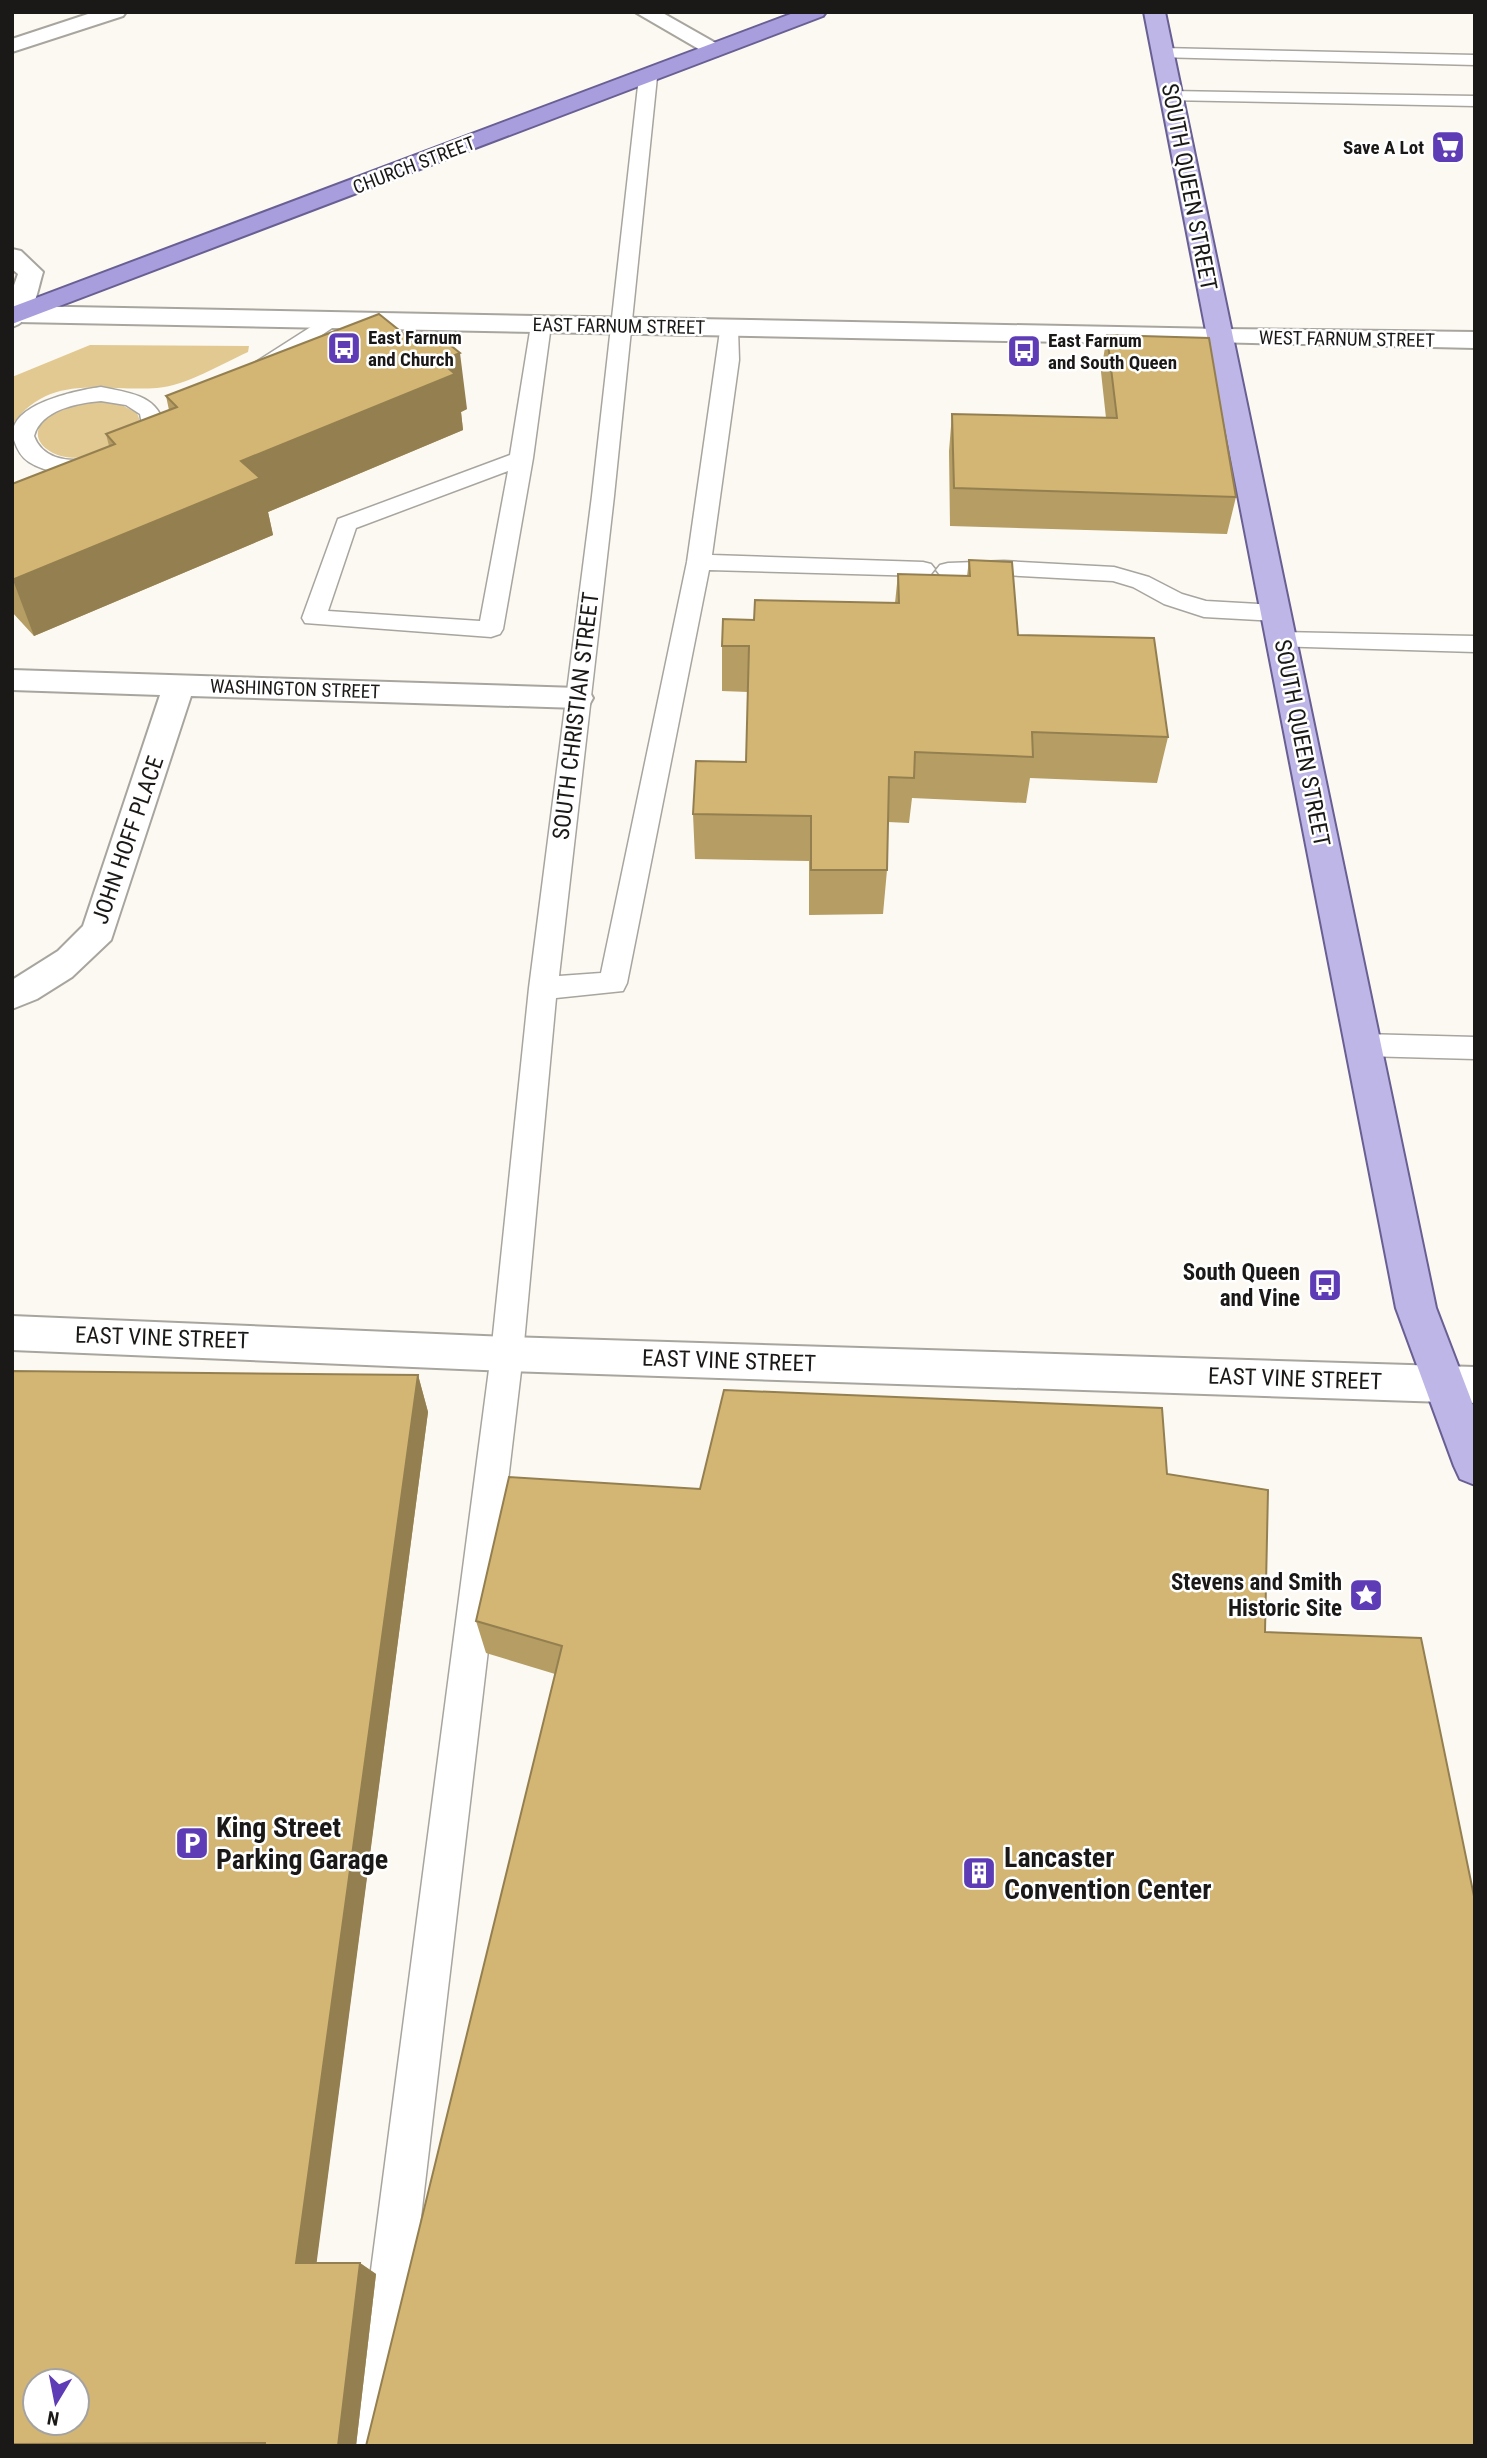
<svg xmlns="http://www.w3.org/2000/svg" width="1487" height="2458" viewBox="0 0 1487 2458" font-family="'Roboto Condensed',sans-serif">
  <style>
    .green { fill: #e2c991 }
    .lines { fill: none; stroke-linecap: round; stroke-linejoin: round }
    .service-casing { stroke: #a8a59f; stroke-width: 3 }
    .minor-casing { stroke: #a8a59f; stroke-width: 4 }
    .tertiary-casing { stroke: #a8a59f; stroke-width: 4 }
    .secondary-casing { stroke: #a8a59f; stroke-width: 4 }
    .primary-casing { stroke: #695f93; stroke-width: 4 }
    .trunk-casing { stroke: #695f93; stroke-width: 4 }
    .service { fill: #fff; fill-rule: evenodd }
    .minor { fill: #fff; fill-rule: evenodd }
    .tertiary { fill: #fff; fill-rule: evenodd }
    .secondary { fill: #fff; fill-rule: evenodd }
    .primary { fill: #beb6e6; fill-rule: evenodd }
    .trunk { fill: #a89ede; fill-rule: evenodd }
    .wall { fill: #b59d63 }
    .shaded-wall { fill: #947f50 }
    .building { fill: #d3b673; stroke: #947f50; stroke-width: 2; fill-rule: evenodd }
    .labels { text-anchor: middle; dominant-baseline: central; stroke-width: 5; stroke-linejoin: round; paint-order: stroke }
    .far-poi-label { font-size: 19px; font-weight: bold; fill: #1b1917; stroke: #fff; text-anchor: start }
    .far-street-label { font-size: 19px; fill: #1b1917; stroke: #fff }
    .street-label { font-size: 23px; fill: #1b1917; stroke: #fff }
    .poi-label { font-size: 23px; font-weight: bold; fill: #1b1917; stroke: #fff; text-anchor: end }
    .near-poi-label { font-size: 28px; font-weight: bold; fill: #1b1917; stroke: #fff; text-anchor: start }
  </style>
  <rect width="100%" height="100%" fill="#fcf9f2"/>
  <path class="green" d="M90 345 249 346 248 352C219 365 188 385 157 388 103 392 50 372 12 425V377Z
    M101 400 116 402 137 413 140 421 130 441C116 447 99 455 84 457 53 463 16 436 54 412 68 403 85 402 101 400Z"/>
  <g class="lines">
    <g class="service-casing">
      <path id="service" d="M1162 48 1475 55V65L1156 57 1153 53 1156 49Z
        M648 72 657 77 614 496 559 976 601 973 687 562 721 324H735L738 328 739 360 712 555 923 562 931 564 935 569 931 574 923 576 709 570 627 983 623 991 556 998 523 1354 394 2446H348L491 1354 529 988 592 496 639 77Z
        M1171 91 1475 96V106L1165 100 1162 96Z
        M331 314 338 316 341 320 338 324 264 374H248L245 369Z
        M541 319 551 325 533 458 503 629 500 634 491 637 305 623 302 618 338 519 510 455 531 325ZM508 471 480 621 328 611 356 528Z
        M101 387C128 393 156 394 164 424 161 430 159 438 154 443 127 472 63 484 29 462 21 457 17 449 14 440 3 405 78 390 101 387ZM101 401 126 405 140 414 142 424C126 457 50 479 34 436 41 410 77 403 101 401Z
        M1004 561 1114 567 1149 577 1182 594 1206 601 1275 605 1284 608 1287 613 1284 618 1275 621 1204 617 1164 604 1133 587 1113 581 1004 575 948 577 940 575 936 570 940 565 948 563Z
        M1281 632 1475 636V652L1272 646 1269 640 1272 634Z
        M1363 1034 1475 1037V1059L1363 1056 1353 1053 1348 1045 1353 1037Z"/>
    </g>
    <g class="minor-casing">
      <path id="minor" d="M94 12H126L123 16 12 52V39Z
        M635 12H661L728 50 717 56 709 55Z
        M1220 329 1475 332V348L1211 342 1207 337 1211 332Z
        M12 670 578 688 589 691 593 698 589 705 578 708 191 696 111 940 72 977 37 999 12 1009V980L58 951 83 926 160 695 12 690Z"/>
    </g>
    <g class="tertiary-casing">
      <path id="tertiary" d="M17 306 1220 329 1229 332 1233 337 1229 342 1220 345 17 322 12 320V308Z
        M12 1316 507 1337 1475 1367V1403L507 1371 12 1350Z"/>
    </g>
    <g class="secondary-casing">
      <path id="secondary" d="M12 249 21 251 43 272C37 291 34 321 12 327V291L18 274 12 269Z"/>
    </g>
    <g class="primary-casing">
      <path id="primary" d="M1144 12H1165L1436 1308 1475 1410V1485L1460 1479 1454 1466 1396 1308Z"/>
    </g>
    <g class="trunk-casing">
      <path id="trunk" d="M796 12H826L823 16 12 324V307Z"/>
    </g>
    <use href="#service" class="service"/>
    <use href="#minor" class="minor"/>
    <use href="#tertiary" class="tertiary"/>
    <use href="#secondary" class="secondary"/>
    <use href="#primary" class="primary"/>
    <use href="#trunk" class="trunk"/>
  </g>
  <path class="wall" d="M1107 335 1236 497 1227 534 950 526 949 451 952 414 1106 418 1101 372Z
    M166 396 467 409 461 412 463 430 268 512 273 535 34 636 12 612V484L109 446 106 434 169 410Z
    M969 560 1018 635 1168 737 1157 783 1030 778 1026 803 912 798 909 823 888 822 887 870 883 914 809 915V861L695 859 693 814 746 762 748 692 722 691V646L895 603 898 574 967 576Z
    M12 1371 418 1375 428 1412 316 2263H360L376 2274 356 2446H12Z
    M1162 1408 555 1674 486 1653 476 1621Z"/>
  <path class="shaded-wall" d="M460 353 467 409 461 412 463 430 268 512 273 535 34 636 13 580 241 461 440 361Z
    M418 1375 428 1412 315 2275 296 2263Z
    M360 2263 376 2274 356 2446H338Z"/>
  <path class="building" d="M379 314 414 342 435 333 460 353 440 361 455 374 241 461 260 478 12 580V484L115 444 106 434 177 407 166 396Z
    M1107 335 1209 338 1236 497 954 488 952 414 1117 418Z
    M969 560 1012 562 1018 635 1154 638 1168 737 1032 732 1033 757 915 752 914 778 889 777 887 870H811V816L693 814 696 761 746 762 749 646H722L723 619 754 620 755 600 899 603 898 574 970 576Z
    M12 1371 418 1375 296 2263H360L338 2446H265V2443L12 2444ZM35 2381H77V2423H35Z
    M724 1390 1162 1408 1167 1474 1268 1490 1265 1632 1421 1638 1475 1901V2446H366L562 1646 476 1621 509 1477 700 1489Z"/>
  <defs>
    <g id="supermarket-square" transform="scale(1.75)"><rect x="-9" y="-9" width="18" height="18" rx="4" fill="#5e3cb5" stroke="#fff"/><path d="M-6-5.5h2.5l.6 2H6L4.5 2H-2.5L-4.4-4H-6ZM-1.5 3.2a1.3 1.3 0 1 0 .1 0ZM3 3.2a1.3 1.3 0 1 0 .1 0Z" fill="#fff"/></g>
    <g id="bus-square" transform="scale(1.75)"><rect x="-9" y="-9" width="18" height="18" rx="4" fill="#5e3cb5" stroke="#fff"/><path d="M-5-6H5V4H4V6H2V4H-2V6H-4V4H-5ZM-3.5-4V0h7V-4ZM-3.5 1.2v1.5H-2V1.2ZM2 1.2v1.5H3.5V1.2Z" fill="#fff"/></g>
    <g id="sight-square" transform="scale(1.75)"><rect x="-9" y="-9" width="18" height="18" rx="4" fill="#5e3cb5" stroke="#fff"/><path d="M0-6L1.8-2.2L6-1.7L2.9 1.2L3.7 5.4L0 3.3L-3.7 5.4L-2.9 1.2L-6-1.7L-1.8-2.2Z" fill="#fff"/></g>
    <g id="parking-square" transform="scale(1.75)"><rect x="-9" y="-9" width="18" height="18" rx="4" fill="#5e3cb5" stroke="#fff"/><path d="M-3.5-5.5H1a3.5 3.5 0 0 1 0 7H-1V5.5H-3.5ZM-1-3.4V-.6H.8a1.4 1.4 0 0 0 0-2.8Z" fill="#fff"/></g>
    <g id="building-square" transform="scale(1.75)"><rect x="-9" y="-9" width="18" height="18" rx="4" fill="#5e3cb5" stroke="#fff"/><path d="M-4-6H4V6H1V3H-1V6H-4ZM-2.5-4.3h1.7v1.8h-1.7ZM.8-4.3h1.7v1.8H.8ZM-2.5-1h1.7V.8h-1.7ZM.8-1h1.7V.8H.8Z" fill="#fff"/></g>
  </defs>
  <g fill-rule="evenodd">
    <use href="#supermarket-square" x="1448" y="147"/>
    <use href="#bus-square" x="344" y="348"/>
    <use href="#bus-square" x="1024" y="351"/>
    <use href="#bus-square" x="1325" y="1285"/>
    <use href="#sight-square" x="1366" y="1595"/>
    <use href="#parking-square" x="192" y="1843"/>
    <use href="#building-square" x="979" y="1873"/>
  </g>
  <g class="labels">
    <g class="far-poi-label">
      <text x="1424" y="147" text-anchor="end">Save A Lot</text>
      <text x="368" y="337">East Farnum<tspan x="368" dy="22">and Church</tspan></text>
      <text x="1048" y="340">East Farnum<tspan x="1048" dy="22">and South Queen</tspan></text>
    </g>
    <g class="far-street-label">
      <text transform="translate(414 165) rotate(-21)">CHURCH STREET</text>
      <text transform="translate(619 326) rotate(1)">EAST FARNUM STREET</text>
      <text transform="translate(1347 339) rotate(1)">WEST FARNUM STREET</text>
      <text transform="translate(295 689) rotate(2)">WASHINGTON STREET</text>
    </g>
    <g class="street-label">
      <text transform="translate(1189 187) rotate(79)">SOUTH QUEEN STREET</text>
      <text transform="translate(576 716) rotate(-83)">SOUTH CHRISTIAN STREET</text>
      <text transform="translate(1302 743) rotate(79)">SOUTH QUEEN STREET</text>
      <text transform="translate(128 840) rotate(-71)">JOHN HOFF PLACE</text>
      <text transform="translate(162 1338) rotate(2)">EAST VINE STREET</text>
      <text transform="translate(729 1361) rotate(2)">EAST VINE STREET</text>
      <text transform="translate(1295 1379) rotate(2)">EAST VINE STREET</text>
    </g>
    <g class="poi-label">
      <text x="1300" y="1272">South Queen<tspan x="1300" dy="26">and Vine</tspan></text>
      <text x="1342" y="1582">Stevens and Smith<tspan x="1342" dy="26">Historic Site</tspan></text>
    </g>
    <g class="near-poi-label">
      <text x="216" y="1827">King Street<tspan x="216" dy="32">Parking Garage</tspan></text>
      <text x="1004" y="1857">Lancaster<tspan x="1004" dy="32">Convention Center</tspan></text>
    </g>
  </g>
  <rect width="1487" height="2458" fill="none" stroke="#1b1917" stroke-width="28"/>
  <g transform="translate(56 2402) rotate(190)"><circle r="33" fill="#ffffff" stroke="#a4a3a2" stroke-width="2"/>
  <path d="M0-5L12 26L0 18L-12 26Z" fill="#5e3cb5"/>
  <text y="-10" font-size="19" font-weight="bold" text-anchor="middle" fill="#1b1917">N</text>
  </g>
</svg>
